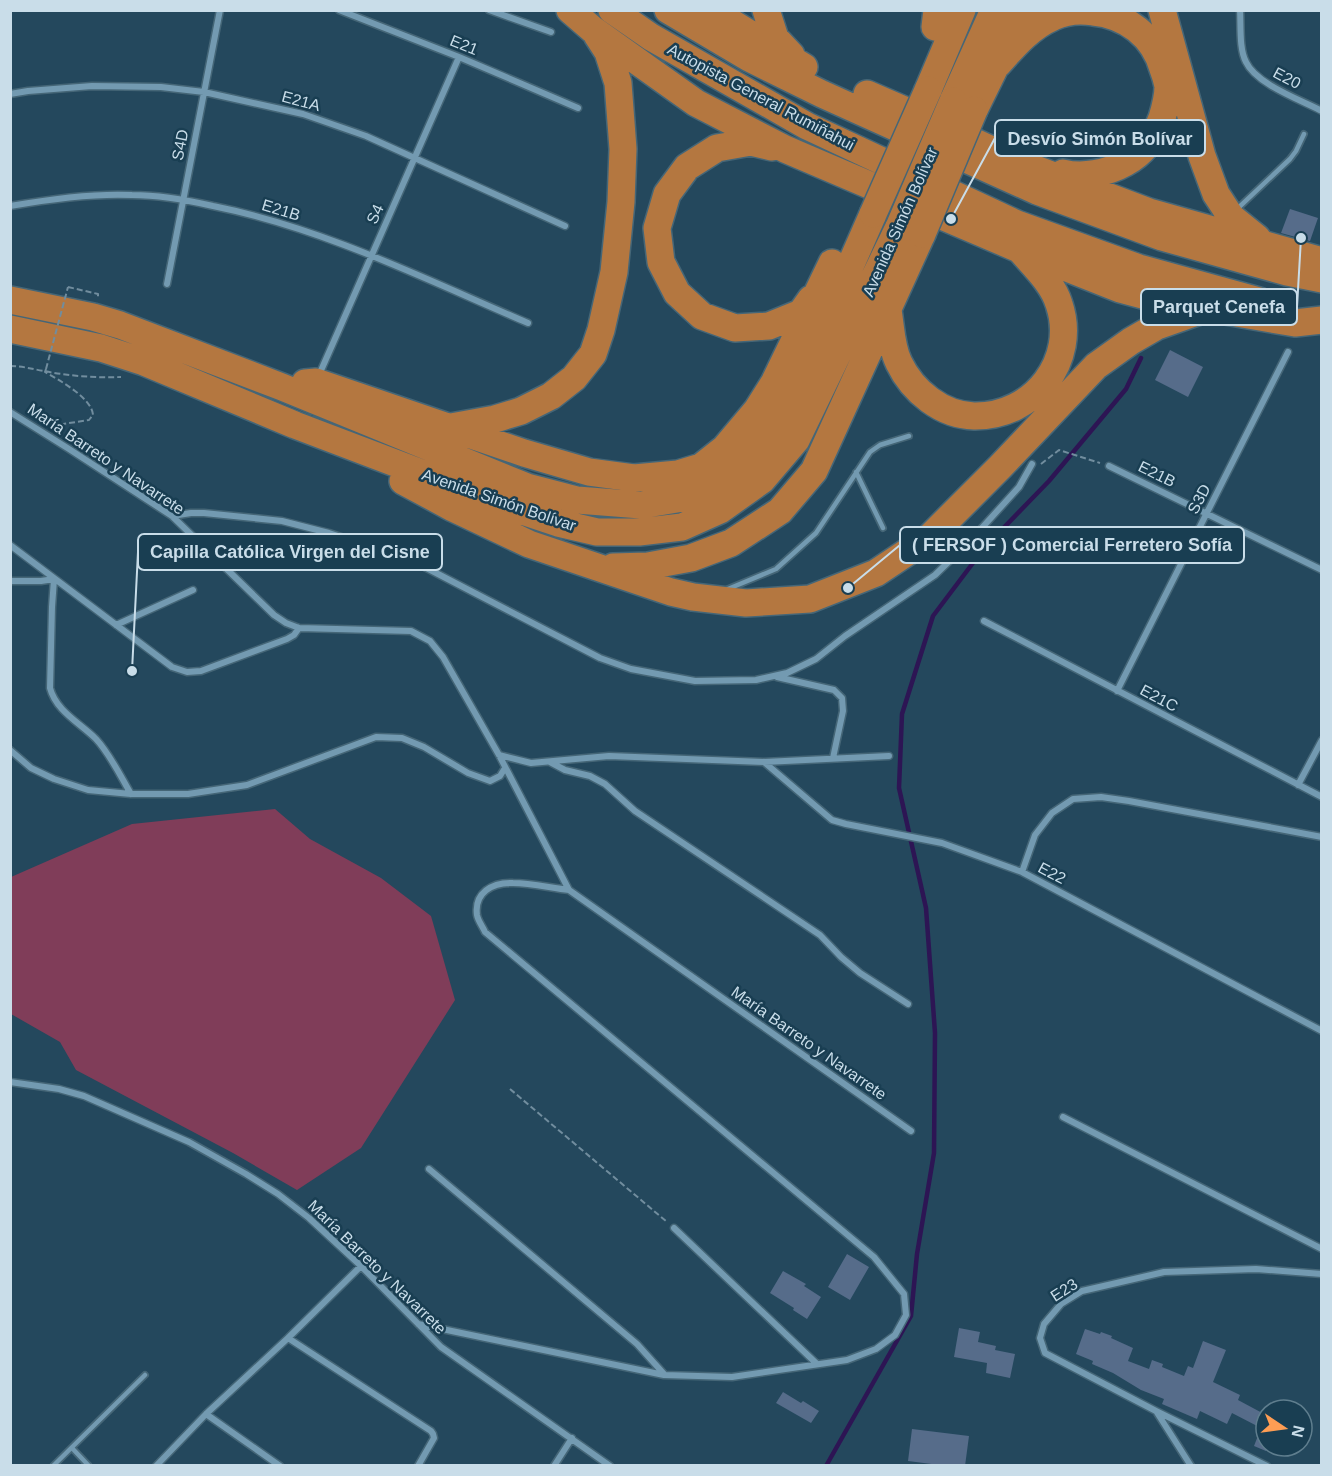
<svg xmlns="http://www.w3.org/2000/svg" width="1332" height="1476" viewBox="0 0 1332 1476" font-family="Arial,sans-serif">
  <style>
    .green { fill: #803d59 }
    .lines { fill: none; stroke-linecap: round; stroke-linejoin: round }
    .stream { stroke: #2d1554; stroke-width: 4.5 }
    .building { fill: #566c8a }
    .service-casing { stroke: #456677; stroke-width: 8 }
    .minor-casing { stroke: #456677; stroke-width: 9 }
    .trunk-casing { stroke: #456677; stroke-width: 30 }
    .path { stroke: #718d9e; stroke-width: 2; stroke-dasharray: 6 3; stroke-linecap: butt }
    .service { stroke: #739ab1; stroke-width: 4.5 }
    .minor { stroke: #739ab1; stroke-width: 6 }
    .trunk { stroke: #b47740; stroke-width: 27 }
    .trunk-bridge-casing { stroke: #456677; stroke-width: 30; stroke-linecap: butt }
    .path-bridge { stroke: #718d9e; stroke-width: 2; stroke-dasharray: 6 3; stroke-linecap: butt }
    .trunk-bridge { stroke: #b47740; stroke-width: 27 }
    .labels { text-anchor: middle; dominant-baseline: central; stroke-width: 5; stroke-linejoin: round; paint-order: stroke }
    .street-label { font-size: 16px; fill: #c9dde9; stroke: #193e52 }
    .leader { fill: none; stroke: #c9dde9; stroke-width: 2 }
    .callout-dot { fill: #c9dde9; stroke: #193e52; stroke-width: 2 }
    .callout { fill: #193e52; stroke: #c9dde9; stroke-width: 2 }
    .callout-label { font-size: 18px; text-anchor: middle; font-weight: bold; fill: #c9dde9 }
  </style>
  <rect width="100%" height="100%" fill="#24485d"/>
  <path class="green" d="M275 809 310 839 381 878 431 916 455 1000 361 1148 297 1190 233 1153 76 1070 60 1042 11 1014V877L132 824Z"/>
  <g class="lines">
    <path class="stream" d="M826 1466 911 1316 917 1254 934 1153 935 1033 926 908 899 788 902 714 933 616 985 547 1049 481 1126 389 1141 358"/>
  </g>
  <path class="building" d="M1290 209 1318 218 1310 241 1281 233Z
    M1170 350 1203 367 1188 397 1155 380Z
    M847 1254 869 1267 850 1300 828 1287Z
    M783 1271 806 1284 804 1286 821 1297 807 1319 793 1310 794 1308 770 1293Z
    M959 1328 980 1332 978 1342 996 1346 995 1350 1015 1354 1010 1378 986 1373 987 1363 954 1357Z
    M1085 1329 1100 1334 1101 1332 1112 1336 1111 1338 1133 1348 1128 1361 1149 1369 1152 1360 1163 1364 1162 1367 1184 1376 1188 1366 1193 1368 1203 1341 1226 1350 1213 1382 1240 1395 1238 1400 1266 1415V1451L1254 1446 1261 1428 1232 1413 1227 1424 1200 1411 1197 1419 1162 1404 1164 1399 1141 1390 1113 1373 1092 1364 1093 1361 1076 1354Z
    M783 1392 801 1403 803 1401 819 1411 811 1423 776 1403Z
    M912 1429 969 1436 965 1466H947L908 1461Z"/>
  <g class="lines">
    <g class="service-casing">
      <path id="service" d="M1236 210 1290 159 1296 151 1304 134
        M856 472 883 528
        M728 589 776 569 816 533 870 452 880 445 909 436
        M72 1448 89 1466
        M53 1466 145 1375"/>
    </g>
    <g class="minor-casing">
      <path id="minor" d="M339 10 459 57 578 108
        M489 10 551 32
        M1240 10C1241 26 1239 49 1246 62 1256 84 1301 100 1322 111
        M10 94 28 91 92 86 161 87 204 92 303 114 366 136 565 226
        M10 206C50 199 92 193 132 195 160 195 187 200 213 206 323 228 425 279 528 323
        M167 284 220 10
        M319 375 459 57
        M10 412 69 449 172 516 274 615 286 623 299 628 411 631 430 641 443 657 499 755 569 890 911 1131
        M1109 466 1322 570
        M172 516 191 513H204L282 521 329 533 413 561 600 658 631 669 695 681 756 680 787 673 816 659 845 636 935 575 970 541 1019 487 1032 464
        M10 545 172 667 187 672 201 671 287 639 294 635 299 628
        M10 581H41L54 579 52 607 50 688C56 711 80 723 96 739 110 754 121 777 131 794
        M984 621 1322 797
        M116 625 193 590
        M777 677 834 690 842 698 843 711 833 758
        M1117 691 1288 352
        M10 750 31 768 54 779 88 790 131 794H188L247 785 376 737 402 738 424 747 468 773 490 781 500 776 505 768
        M499 755 531 763 609 756 764 762 889 756
        M550 762 565 770 590 776 605 784 635 811 820 935 841 957 860 973 908 1004
        M764 762 832 820 846 824 942 843 1022 872 1322 1031
        M1298 785 1322 740
        M1022 872 1035 835 1052 813 1073 799 1101 797 1129 801 1322 837
        M10 1082 59 1089 84 1096 189 1142 246 1174 278 1194 309 1218 361 1266 441 1347 610 1466
        M1063 1117 1322 1249
        M429 1169 637 1344 664 1374
        M674 1228 817 1364
        M418 1324 664 1375 732 1377 847 1360 876 1349 895 1335 906 1315 904 1294 874 1257 485 932C483 927 478 921 477 915 474 893 492 882 513 883 531 883 551 888 569 890
        M288 1338 431 1431 433 1434 434 1438 418 1466
        M1156 1411 1267 1466
        M206 1414 280 1466
        M156 1466 206 1414 288 1338 361 1266
        M554 1466 572 1438
        M1191 1466 1156 1411 1045 1353 1040 1338 1044 1324 1061 1304 1082 1291 1164 1272 1256 1269 1322 1274"/>
    </g>
    <g class="trunk-casing">
      <path id="trunk" d="M570 10 592 29 696 103 785 149 1019 249 1120 289 1161 300 1295 323 1322 320
        M612 10 651 37 807 126 1017 224 1139 268 1259 301
        M668 10 749 58 822 94 1037 191 1162 237 1287 272 1322 279
        M711 10 804 67
        M766 10 775 38 791 55
        M1162 10 1202 156 1216 194 1231 217 1257 238
        M935 27 937 10
        M998 64C1014 46 1030 27 1053 17 1066 11 1080 10 1093 12 1126 15 1154 36 1163 69 1165 74 1167 81 1168 86 1168 97 1165 108 1162 118 1155 137 1143 153 1125 163 1107 173 1083 178 1063 173
        M928 90 962 10
        M867 94 927 120 1022 164 1149 212 1322 261
        M953 101 994 10
        M974 110 1023 10
        M772 147 751 142 717 148 687 167 667 194 657 228 661 262 677 293 702 316 735 328 769 326 801 313 811 299
        M10 300 93 317 120 325 282 387 527 487 577 500 641 505 695 496 739 468 774 428 800 380 873 214
        M888 310C891 327 891 347 899 363 913 392 942 415 974 416 1034 417 1078 360 1059 304 1053 284 1035 267 1022 252
        M10 329 101 348 144 362 295 425 519 510 558 523 597 532H639L682 527 720 510 762 480 796 440 899 227
        M305 383 316 382 524 453 589 472 634 478 678 474 701 467 725 448 757 410 774 383 832 263
        M451 427 495 419 521 411 551 396 574 378 593 354 601 330 614 272 621 202 623 149 618 83 608 52 597 35
        M403 481 453 508 529 544 671 592 693 597 746 603 810 599 876 573 930 537 1000 467 1096 366 1131 341 1157 326 1208 308
        M613 567 648 566 691 558 731 543 780 511 814 471 922 234"/>
    </g>
    <path class="path" d="M68 287 98 294V297
      M10 366C22 366 32 369 44 371 69 376 95 378 121 377
      M46 369 45 372C59 380 92 398 93 415L89 420 50 426
      M1041 464 1059 450 1100 463
      M510 1089 667 1222"/>
    <use href="#service" class="service"/>
    <use href="#minor" class="minor"/>
    <use href="#trunk" class="trunk"/>
    <g class="trunk-bridge-casing">
      <path id="trunk-bridge" d="M873 214 928 90
        M899 227 953 101
        M922 234 974 110"/>
    </g>
    <path class="path-bridge" d="M46 369 68 287"/>
    <use href="#trunk-bridge" class="trunk-bridge"/>
  </g>
  <g class="labels">
    <g class="street-label">
      <text transform="translate(464 45) rotate(22)">E21</text>
      <text transform="translate(1287 78) rotate(28)">E20</text>
      <text transform="translate(761 97) rotate(28)">Autopista General Rumiñahui</text>
      <text transform="translate(301 101) rotate(15)">E21A</text>
      <text transform="translate(180 145) rotate(-79)">S4D</text>
      <text transform="translate(281 210) rotate(17)">E21B</text>
      <text transform="translate(375 214) rotate(-66)">S4</text>
      <text transform="translate(900 222) rotate(-66)">Avenida Simón Bolívar</text>
      <text transform="translate(106 459) rotate(34)">María Barreto y Navarrete</text>
      <text transform="translate(1157 474) rotate(26)">E21B</text>
      <text transform="translate(1199 499) rotate(-63)">S3D</text>
      <text transform="translate(499 500) rotate(19)">Avenida Simón Bolívar</text>
      <text transform="translate(1159 698) rotate(28)">E21C</text>
      <text transform="translate(1052 873) rotate(28)">E22</text>
      <text transform="translate(809 1043) rotate(35)">María Barreto y Navarrete</text>
      <text transform="translate(377 1267) rotate(44)">María Barreto y Navarrete</text>
      <text transform="translate(1064 1290) rotate(-33)">E23</text>
    </g>
  </g>
  <path class="leader" d="M951 219L995 138M1301 238L1297 307M848 588L900 545M132 671L138 552"/>
  <g class="callout-dot">
    <circle cx="951" cy="219" r="6"/>
    <circle cx="1301" cy="238" r="6"/>
    <circle cx="848" cy="588" r="6"/>
    <circle cx="132" cy="671" r="6"/>
  </g>
  <g class="callout">
    <rect x="995" y="120" width="210" height="36" rx="6"/>
    <rect x="1141" y="289" width="156" height="36" rx="6"/>
    <rect x="900" y="527" width="344" height="36" rx="6"/>
    <rect x="138" y="534" width="304" height="36" rx="6"/>
  </g>
  <g class="callout-label">
    <text x="1100" y="145">Desvío Simón Bolívar</text>
    <text x="1219" y="313">Parquet Cenefa</text>
    <text x="1072" y="551">( FERSOF ) Comercial Ferretero Sofía</text>
    <text x="290" y="558">Capilla Católica Virgen del Cisne</text>
  </g>
  <rect width="1332" height="1476" fill="none" stroke="#c9dde9" stroke-width="24"/>
  <g transform="translate(1284 1428) rotate(103)"><circle r="28" fill="#193e52" stroke="#5f7e8e" stroke-width="1.5"/>
  <path d="M0-4.5L10 22L0 15L-10 22Z" fill="#fd9d54"/>
  <text y="-9" font-size="16" font-weight="bold" text-anchor="middle" fill="#c9dde9">N</text>
  </g>
</svg>
